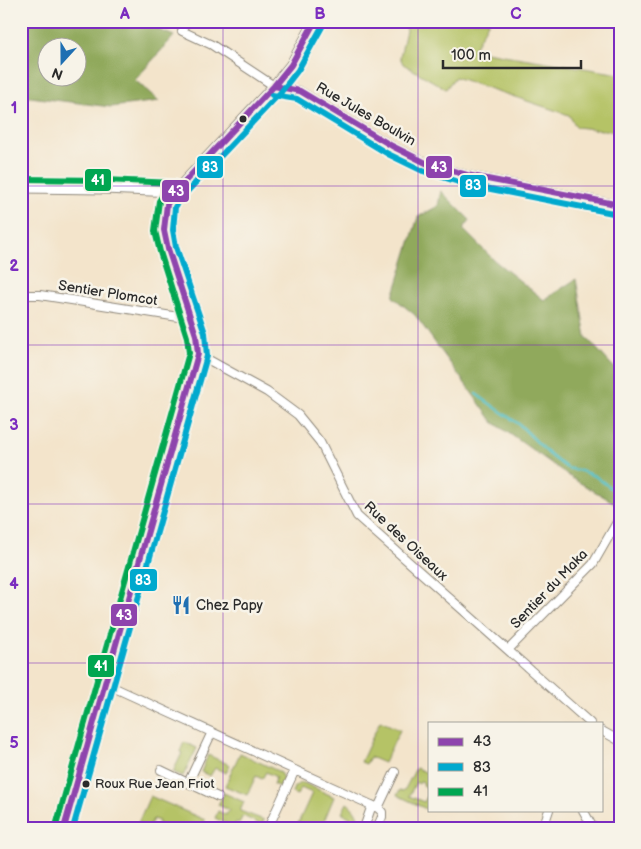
<svg xmlns="http://www.w3.org/2000/svg" width="641" height="849" viewBox="0 0 641 849" font-family="'Balsamiq Sans',sans-serif">
  <style>
    .green { fill: #b5c366; stroke: #707748 }
    .forest { fill: #90a95b; stroke: #5e6a43; fill-rule: evenodd }
    .lines { fill: none; stroke-linecap: round; stroke-linejoin: round }
    .stream { stroke: #50bfc5; stroke-width: 2.5 }
    .minor-casing { stroke: #8f887b; stroke-width: 10 }
    .tertiary-casing { stroke: #8f887b; stroke-width: 11 }
    .secondary-casing { stroke: #8f887b; stroke-width: 12 }
    .minor { stroke: #fff; stroke-width: 8 }
    .tertiary { stroke: #fff; stroke-width: 9 }
    .secondary { stroke: #fff; stroke-width: 10 }
    .bus-1-casing { stroke: #f7f3e8; stroke-width: 10 }
    .bus-2-casing { stroke: #f7f3e8; stroke-width: 10 }
    .bus-3-casing { stroke: #f7f3e8; stroke-width: 10 }
    .bus-1 { stroke: #8e44ad; stroke-width: 6 }
    .bus-2 { stroke: #00a9ce; stroke-width: 6 }
    .bus-3 { stroke: #00a651; stroke-width: 6 }
    .grid { fill: none; stroke: #7b2cbf; stroke-width: 1; stroke-opacity: 0.55 }
    .bus-dot { fill: #2b2b2b; stroke: #f7f3e8; stroke-width: 2 }
    .labels { text-anchor: middle; dominant-baseline: central; stroke-width: 5; stroke-linejoin: round; paint-order: stroke }
    .bus-label { font-size: 13px; fill: #2b2b2b; stroke: #f7f3e8; text-anchor: start }
    .street-label { font-size: 14px; fill: #2b2b2b; stroke: #f7f3e8 }
    .poi-label { font-size: 14px; fill: #2b2b2b; stroke: #f7f3e8; text-anchor: start }
    .line-badge { stroke: #f7f3e8; stroke-width: 2 }
    .badge-label { font-size: 14px; text-anchor: middle; font-weight: bold; fill: #fff }
    .neatline { fill: none; stroke: #7b2cbf; stroke-width: 2 }
    .grid-label { font-size: 16px; text-anchor: middle; font-weight: bold; fill: #7b2cbf }
  </style>
  <rect width="100%" height="100%" fill="#f7f3e8"/>
  <filter id="ink" filterUnits="userSpaceOnUse"><feTurbulence type="fractalNoise" baseFrequency=".02" numOctaves="2"/><feDisplacementMap in="SourceGraphic" scale="10" xChannelSelector="R" yChannelSelector="G"/><feConvolveMatrix kernelMatrix="1 2 1 2 8 2 1 2 1" color-interpolation-filters="sRGB"/></filter>
  <filter id="wash" filterUnits="userSpaceOnUse"><feTurbulence type="fractalNoise" baseFrequency=".0096" numOctaves="4" result="noise"/><feDisplacementMap in="SourceGraphic" scale="20" xChannelSelector="R" yChannelSelector="G"/><feGaussianBlur stdDeviation="1.12" result="paint"/><feColorMatrix in="noise" values="0 0 0 0 0 0 0 0 0 0 0 0 0 0 0 0 0 1.4 0 .05"/><feComposite in="paint" operator="in"/></filter>
  <g filter="url(#wash)">
    <rect width="100%" height="100%" fill="#f3e4cb"/>
    <path class="green" d="M408 21H489L473 50 620 74V132L576 127 569 115 455 77 446 89 403 64 400 57Z
      M380 721 400 730 384 763 370 757 366 764 361 762Z
      M184 742 197 748 183 776 173 772 182 753 180 752Z
      M240 753 280 772 283 779 280 787 273 784 276 777 266 772 262 779 256 776 247 795 225 786Z
      M208 755 230 765 226 773 215 768 210 776 201 772Z
      M416 768 430 774V789L423 785 424 783 421 781 419 784 416 782 409 796 424 802 428 795 430 796V800L426 809 397 795 400 790 403 791 405 789Z
      M300 783H304L334 797 321 828H296L312 793 301 788 297 795 292 793 294 787Z
      M224 793 244 802 240 811 264 820 262 825 243 816 239 823 236 822 234 827 215 818 218 811 226 815 229 810 218 805Z
      M150 796 205 820 202 828H186L181 826 180 828H172L173 826 170 825 168 828H164L165 826 158 823 159 821 153 819 149 827 138 823Z
      M347 803C355 809 361 817 357 828H345L350 817 342 813Z"/>
    <path class="forest" d="M21 21H137L174 36 135 80 159 101 111 107 30 97 21 98ZM48 48H78V78H48Z
      M441 191 470 220 463 229 495 261 544 300 576 279 586 337 620 374V506L575 480 493 422 415 315 393 297 418 217 438 206Z"/>
    <g class="lines">
      <path class="stream" d="M476 394 520 425 551 456 567 468 581 471 595 476 620 495"/>
    </g>
  </g>
  <g filter="url(#ink)">
    <g class="lines">
      <g class="minor-casing">
        <path id="minor" d="M182 31 212 45 274 86 300 91 392 146 426 163 467 175 620 205
          M21 295H40L191 319
          M198 354 267 392 298 415 320 442 357 516 590 723
          M508 650 593 564 620 517
          M106 684 378 808 382 812V817L377 828
          M602 731 620 741
          M161 770 188 783 212 732
          M188 783 218 797
          M378 808 395 772
          M583 810 593 828
          M268 828 295 770
          M364 828 372 805
          M543 828 549 810"/>
      </g>
      <g class="tertiary-casing">
        <path id="tertiary" d="M21 188 104 189 175 192"/>
      </g>
      <g class="secondary-casing">
        <path id="secondary" d="M64 828 108 674 198 354 196 335 168 249 164 230 167 204 175 192 274 86 291 65 315 21"/>
      </g>
      <use href="#minor" class="minor"/>
      <use href="#tertiary" class="tertiary"/>
      <use href="#secondary" class="secondary"/>
      <g class="bus-1-casing">
        <path id="bus-1" d="M274 86 300 91 392 146 426 163 467 175 620 205
          M64 828 198 354 196 335 168 249 164 230 167 204 175 192 274 86 291 65 315 21"/>
      </g>
      <g class="bus-2-casing">
        <path id="bus-2" d="M272 95 297 99 388 154 423 171 465 184 618 214
          M73 828 207 356 205 333 176 247 173 230 175 207 182 197 281 92 298 70 323 25"/>
      </g>
      <g class="bus-3-casing">
        <path id="bus-3" d="M21 179 104 180 175 183
          M56 826 189 353 187 337 160 252 155 231 159 201 168 187"/>
      </g>
      <use href="#bus-1" class="bus-1"/>
      <use href="#bus-2" class="bus-2"/>
      <use href="#bus-3" class="bus-3"/>
    </g>
  </g>
  <path class="grid" d="M223 21V828M418 21V828M21 186H620M21 345H620M21 504H620M21 663H620"/>
  <defs>
    <g id="restaurant-bare" transform="scale(1.5)"><path d="M-5-6h1v4h1v-4h1v4h1v-4h1v5L-1.5 .5V6h-2V.5L-5-1ZM5-6V6H3V1.5H1.5Q1.5-4 5-6Z" fill="#1f6fb2" stroke="#f7f3e8" stroke-width="2.5" paint-order="stroke"/></g>
  </defs>
  <g fill-rule="evenodd">
    <use href="#restaurant-bare" x="181" y="605"/>
  </g>
  <g class="bus-dot">
    <circle cx="243" cy="119" r="4.5"/>
    <circle cx="86" cy="784" r="4.5"/>
  </g>
  <g class="labels">
    <g class="bus-label">
      <text x="95" y="784">Roux Rue Jean Friot</text>
    </g>
    <g class="street-label">
      <text transform="translate(366 114) rotate(30)">Rue Jules Boulvin</text>
      <text transform="translate(108 293) rotate(9)">Sentier Plomcot</text>
      <text transform="translate(406 541) rotate(43)">Rue des Oiseaux</text>
      <text transform="translate(549 589) rotate(-46)">Sentier du Maka</text>
    </g>
    <g class="poi-label">
      <text x="196" y="605">Chez Papy</text>
    </g>
  </g>
  <g class="line-badge">
    <rect x="425" y="155" width="28" height="24" rx="5" fill="#8e44ad"/>
    <rect x="196" y="155" width="28" height="24" rx="5" fill="#00a9ce"/>
    <rect x="84" y="168" width="28" height="24" rx="5" fill="#00a651"/>
    <rect x="459" y="174" width="28" height="24" rx="5" fill="#00a9ce"/>
    <rect x="161" y="179" width="29" height="24" rx="5" fill="#8e44ad"/>
    <rect x="129" y="568" width="29" height="24" rx="5" fill="#00a9ce"/>
    <rect x="110" y="603" width="28" height="24" rx="5" fill="#8e44ad"/>
    <rect x="87" y="654" width="28" height="24" rx="5" fill="#00a651"/>
  </g>
  <g class="badge-label">
    <text x="439" y="172">43</text>
    <text x="210" y="172">83</text>
    <text x="98" y="185">41</text>
    <text x="473" y="190">83</text>
    <text x="176" y="196">43</text>
    <text x="143" y="585">83</text>
    <text x="124" y="620">43</text>
    <text x="101" y="671">41</text>
  </g>
  <rect width="641" height="849" fill="none" stroke="#f7f3e8" stroke-width="55"/>
  <rect x="428" y="722" width="175" height="90" fill="#f7f3e8" stroke="#a5a39c"/>
  <rect x="438" y="738" width="25" height="8" fill="#8e44ad" stroke="#a5a39c"/>
  <text x="473" y="746" font-size="15" fill="#2b2b2b">43</text>
  <rect x="438" y="763" width="25" height="8" fill="#00a9ce" stroke="#a5a39c"/>
  <text x="473" y="772" font-size="15" fill="#2b2b2b">83</text>
  <rect x="438" y="788" width="25" height="8" fill="#00a651" stroke="#a5a39c"/>
  <text x="473" y="796" font-size="15" fill="#2b2b2b">41</text>
  <g transform="translate(62 62) rotate(201)"><circle r="24" fill="#f7f3e8" stroke="#a5a39c"/>
  <path d="M0-4L9 19L0 12L-9 19Z" fill="#1f6fb2"/>
  <text y="-8" font-size="14" font-weight="bold" text-anchor="middle" fill="#2b2b2b">N</text>
  </g>
  <path d="M443 60v8h138v-8" fill="none" stroke="#2b2b2b" stroke-width="2.5"/>
  <text x="451" y="60" font-size="15" fill="#2b2b2b" stroke="#f7f3e8" stroke-width="4" paint-order="stroke">100 m</text>
  <rect x="28" y="28" width="586" height="794" class="neatline"/>
  <g class="grid-label">
    <text x="125" y="19">A</text>
    <text x="320" y="19">B</text>
    <text x="516" y="19">C</text>
    <text x="14" y="113">1</text>
    <text x="14" y="271">2</text>
    <text x="14" y="430">3</text>
    <text x="14" y="589">4</text>
    <text x="14" y="748">5</text>
  </g>
</svg>
